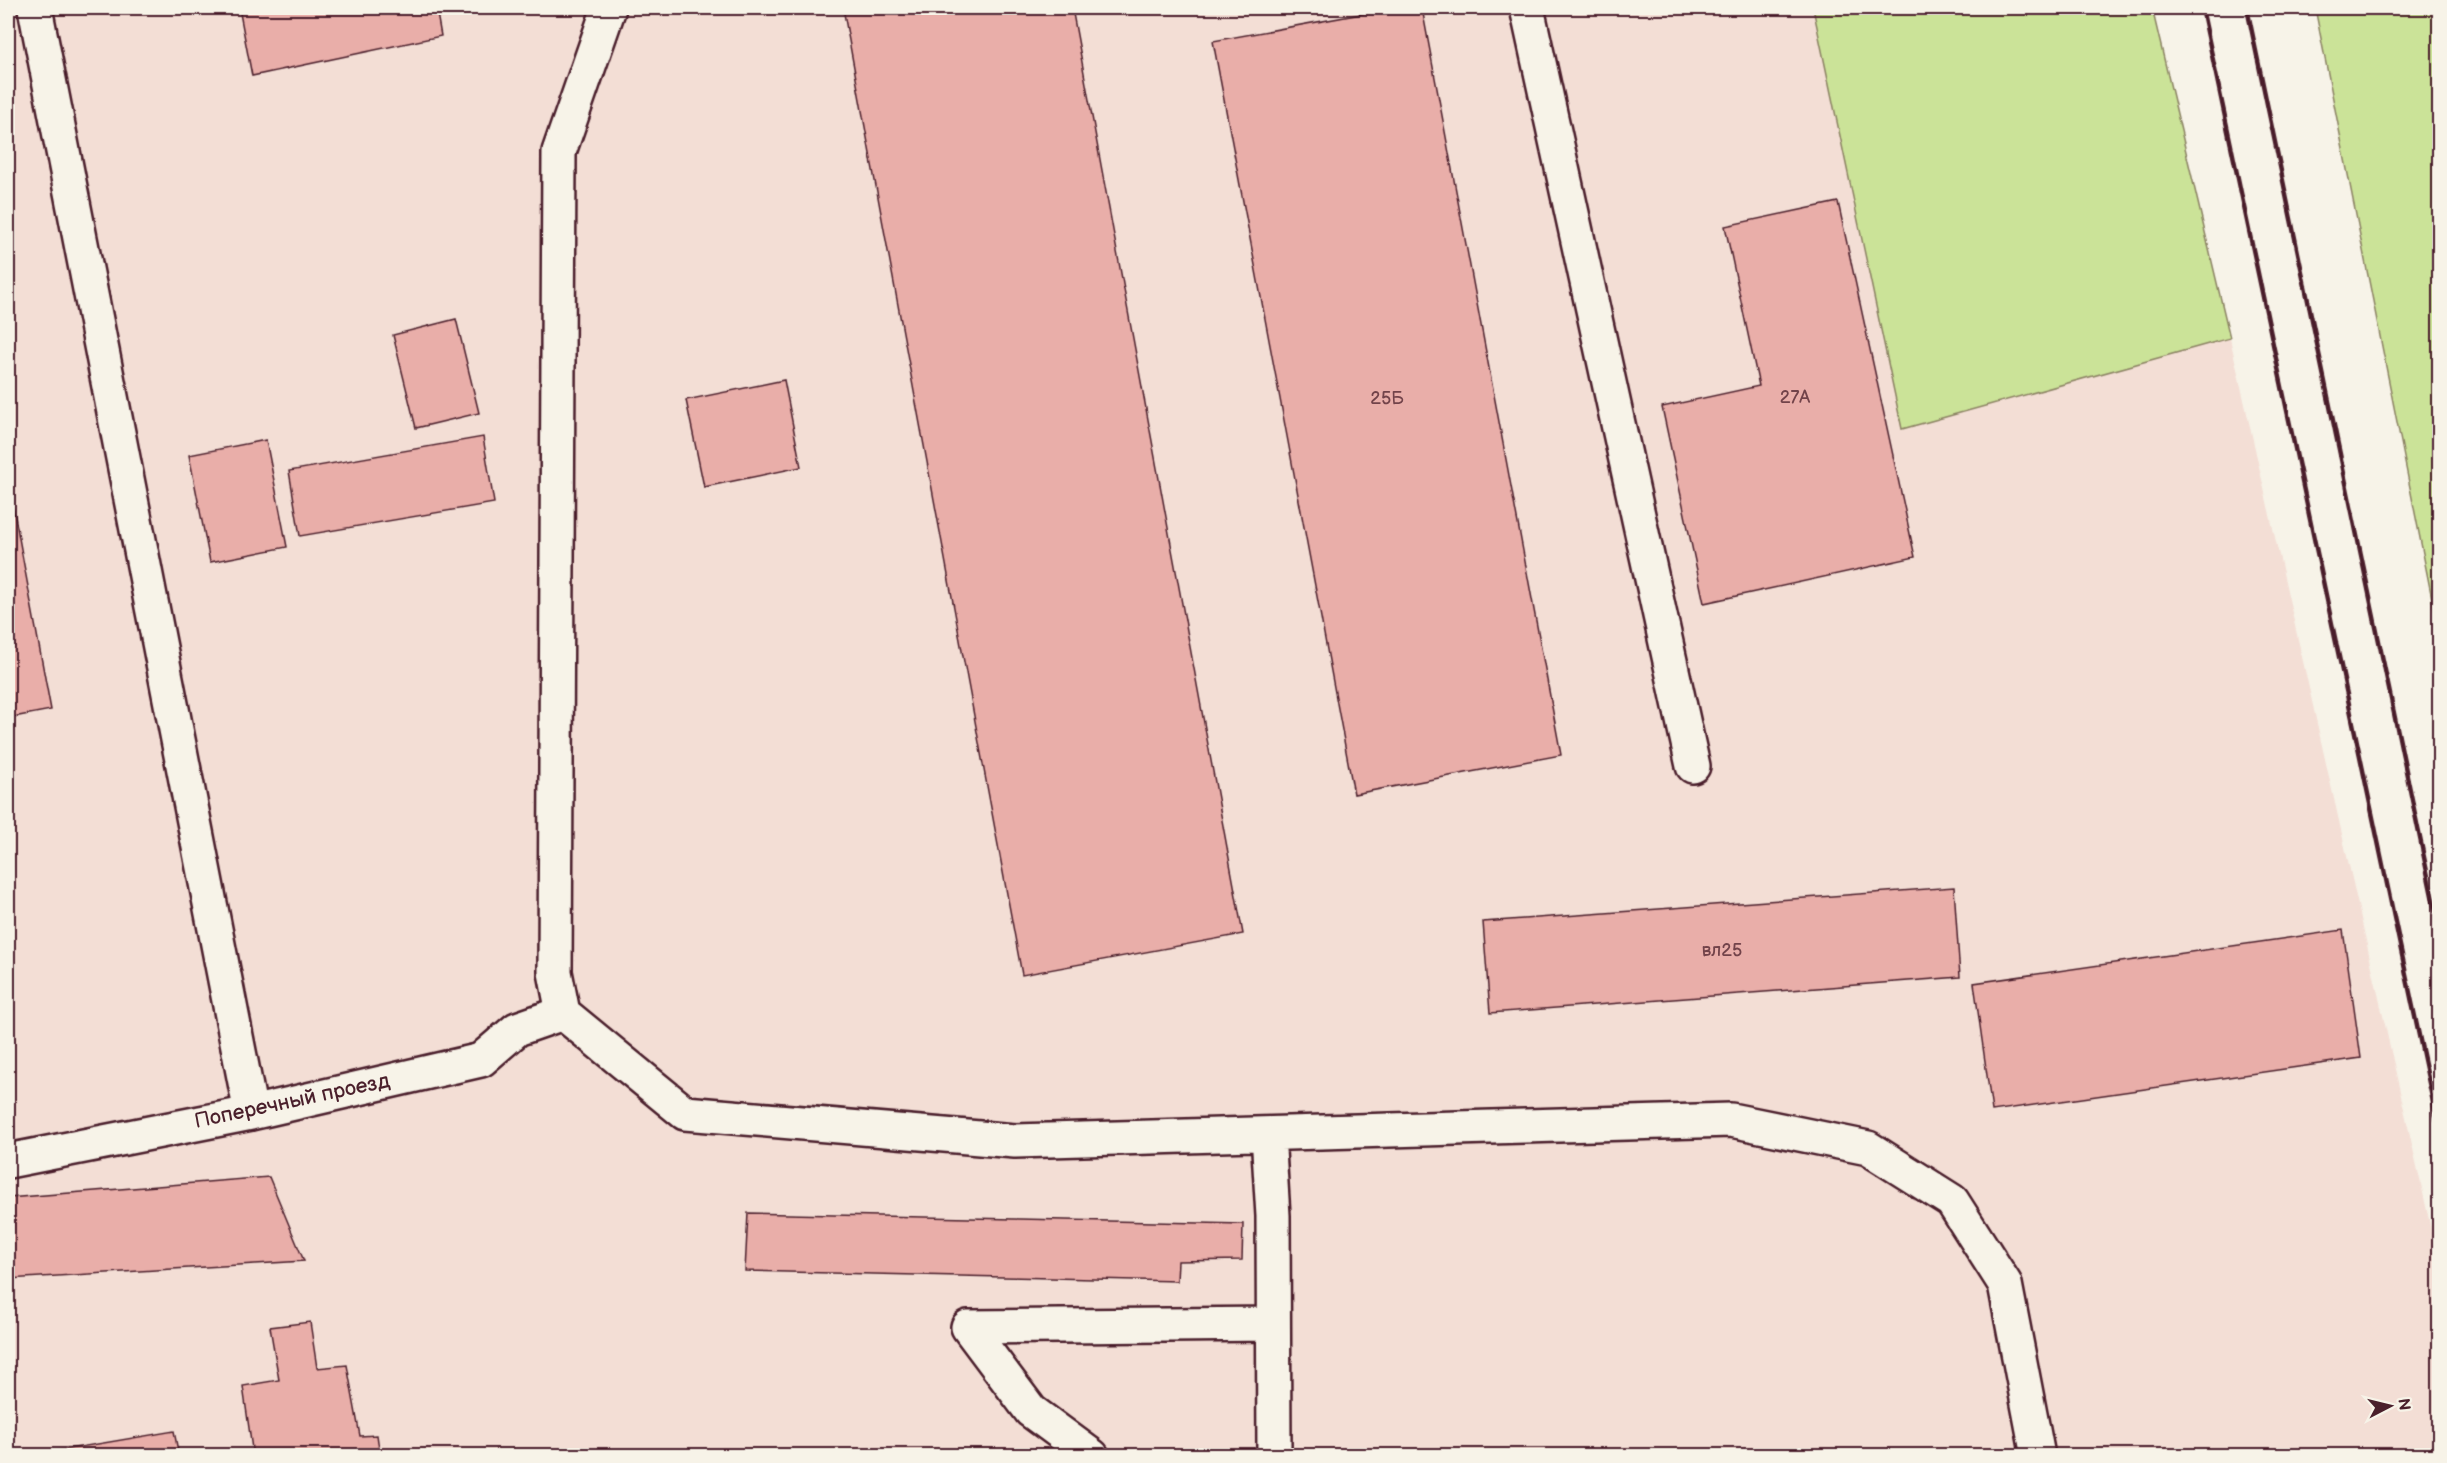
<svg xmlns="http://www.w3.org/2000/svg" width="2447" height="1463" viewBox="0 0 2447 1463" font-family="'Balsamiq Sans',sans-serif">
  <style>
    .built { fill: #f3ded5 }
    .green { fill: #cbe398; stroke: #8a8162; stroke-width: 1.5 }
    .building { fill: #e9aea9; stroke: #4a1f2b; stroke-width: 1.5 }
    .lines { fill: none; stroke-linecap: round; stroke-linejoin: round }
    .minor-casing { stroke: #4a1f2b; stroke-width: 38 }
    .minor { stroke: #f7f3e8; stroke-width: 33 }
    .rail { stroke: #4a1f2b; stroke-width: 4.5 }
    .labels { text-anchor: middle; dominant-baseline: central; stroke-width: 6; stroke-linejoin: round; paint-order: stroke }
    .number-label { font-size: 18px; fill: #72434a }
    .street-label { font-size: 21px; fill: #4a1f2b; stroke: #f7f3e8 }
  </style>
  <rect width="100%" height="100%" fill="#f7f3e8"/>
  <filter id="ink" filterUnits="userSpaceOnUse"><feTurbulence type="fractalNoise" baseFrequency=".0167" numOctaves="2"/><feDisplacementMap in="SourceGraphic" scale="12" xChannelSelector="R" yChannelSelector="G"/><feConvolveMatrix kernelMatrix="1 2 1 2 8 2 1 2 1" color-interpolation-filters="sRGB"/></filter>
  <g filter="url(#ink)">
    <path class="built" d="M8 8H1813L1902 428 2230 338 2439 1264V1455H8Z"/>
    <path class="green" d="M1813 8H2152L2230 338 1902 429Z
      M2315 8H2439V634Z"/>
    <path class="building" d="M239 8H436L441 36 252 76Z
      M843 8H1072L1243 934 1022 975Z
      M1394 8H1422L1561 755 1354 794 1213 41Z
      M1838 202 1915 557 1704 603 1662 407 1759 386 1725 226Z
      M456 319 479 413 416 428 393 335Z
      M784 380 801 467 704 487 686 400Z
      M483 437 494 503 300 536 289 471Z
      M266 440 287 547 210 562 189 455Z
      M8 479 51 710 8 718Z
      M1954 887 1960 977 1490 1013 1483 922Z
      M2343 930 2361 1058 1992 1111 1974 983Z
      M269 1177 304 1261 8 1279V1198Z
      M748 1213 1243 1224 1242 1260 1178 1261 1177 1281 745 1271Z
      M310 1322 317 1368 347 1365 360 1436 377 1435 380 1456H253L243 1386 279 1380 270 1327Z
      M174 1431 179 1456H27Z"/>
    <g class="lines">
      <g class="minor-casing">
        <path id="minor" d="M35 8 251 1113
          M609 8 559 152 555 972 563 1013 685 1113 1015 1141 1731 1120 1868 1148 1952 1201 2005 1284 2038 1456
          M1527 8 1693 766
          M1268 1134 1273 1216 1274 1456
          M8 1161 251 1113 481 1060 517 1029 563 1013
          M1092 1456 1031 1411 968 1327 1273 1324"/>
      </g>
      <use href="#minor" class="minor"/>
      <path class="rail" d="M2202 8 2440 1135
        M2247 8 2440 934"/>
    </g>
  </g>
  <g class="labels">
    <g class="number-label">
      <text x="1795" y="397">27А</text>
      <text x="1387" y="398">25Б</text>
      <text x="1722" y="950">вл25</text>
    </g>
    <g class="street-label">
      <text transform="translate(292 1101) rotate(-12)">Поперечный проезд</text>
    </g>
  </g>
  <rect width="2447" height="1463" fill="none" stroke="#f7f3e8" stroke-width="30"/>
  <rect x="15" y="15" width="2417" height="1433" fill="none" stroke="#4a1f2b" stroke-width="2" filter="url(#ink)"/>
  <g transform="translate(2390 1406) rotate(83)" stroke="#f7f3e8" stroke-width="4.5" paint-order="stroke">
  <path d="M0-4.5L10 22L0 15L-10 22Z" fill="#4a1f2b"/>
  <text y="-9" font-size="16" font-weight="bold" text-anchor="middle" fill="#4a1f2b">N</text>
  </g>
</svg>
